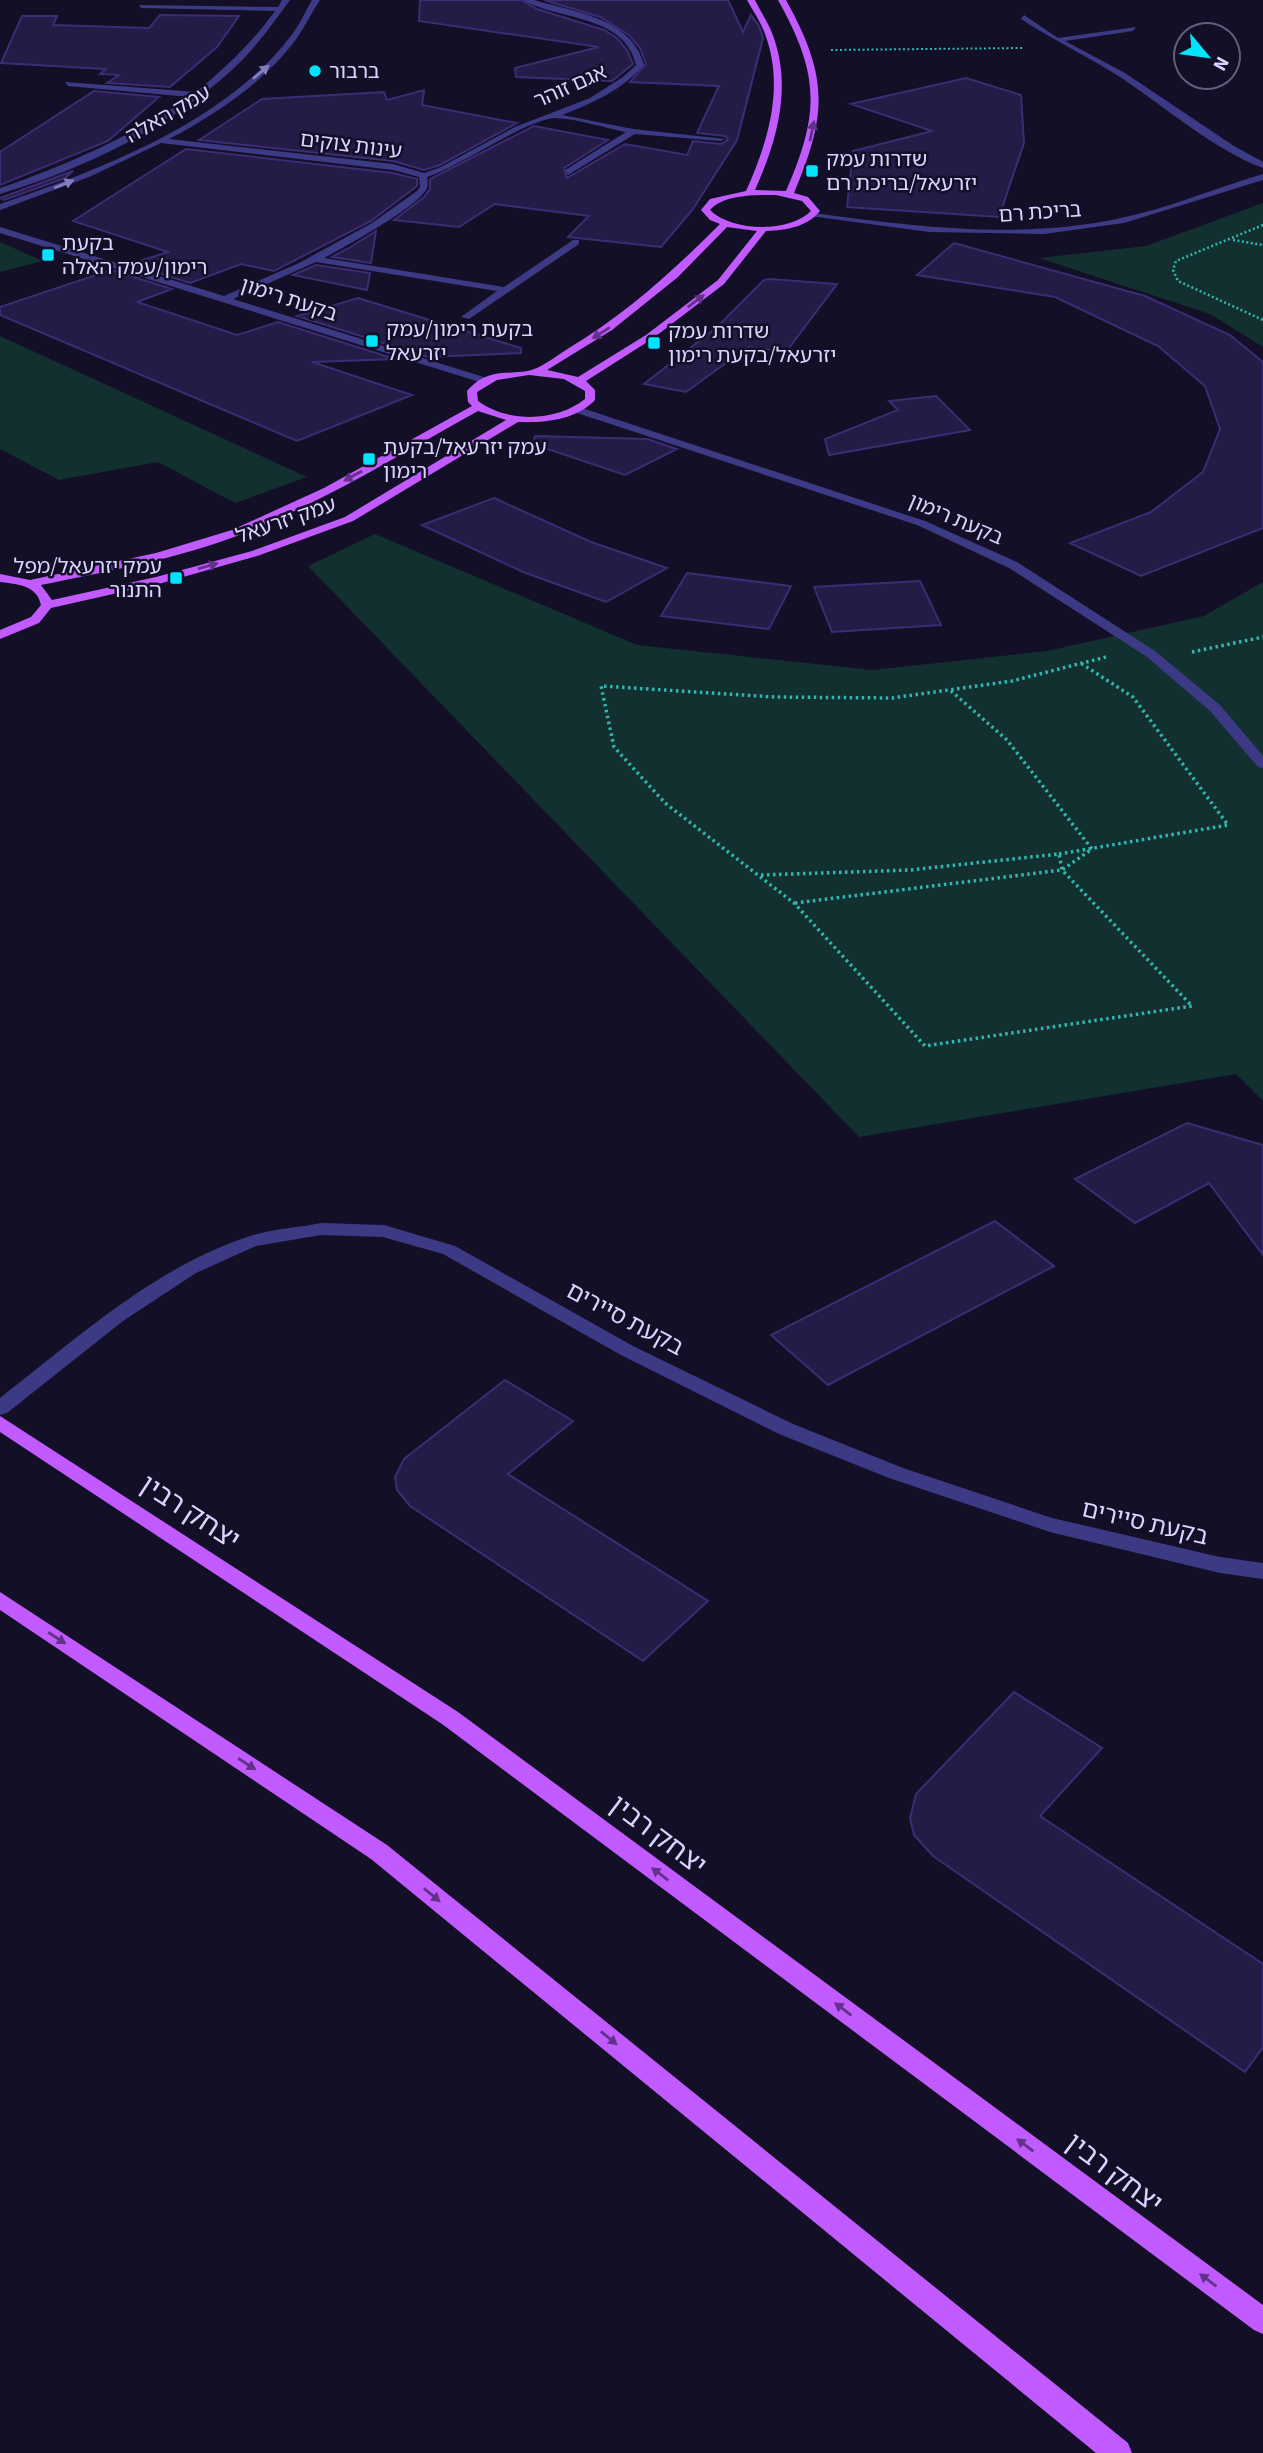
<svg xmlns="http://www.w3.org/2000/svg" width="1263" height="2453" viewBox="0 0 1263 2453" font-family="'Source Sans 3','Noto Sans Hebrew',sans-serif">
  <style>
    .green { fill: #12302f }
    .building { fill: #241b47; stroke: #3b2d73; stroke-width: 2 }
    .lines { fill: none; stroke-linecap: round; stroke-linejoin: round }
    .path-far2 { stroke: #2fb8b0; stroke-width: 2; stroke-dasharray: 2 2.5; stroke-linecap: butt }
    .path-far1 { stroke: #2fb8b0; stroke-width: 2.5; stroke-dasharray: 2 2.5; stroke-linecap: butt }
    .path { stroke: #2fb8b0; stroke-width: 3.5; stroke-dasharray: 2.5 3.5; stroke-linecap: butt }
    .minor { fill: #3d3a85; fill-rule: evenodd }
    .major { fill: #c25bff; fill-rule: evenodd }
    .oneway { fill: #837fbc }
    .oneway2 { fill: #623188 }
    .poi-dot { fill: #00e5ff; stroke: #130f26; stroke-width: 2.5 }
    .labels { text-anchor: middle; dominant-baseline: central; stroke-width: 5; stroke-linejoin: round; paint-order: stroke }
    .far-poi-label { font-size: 21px; fill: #d9d4ff; stroke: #130f26; text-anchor: start }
    .far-street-label { font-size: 21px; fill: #d9d4ff; stroke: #130f26 }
    .street-label { font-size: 24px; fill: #d9d4ff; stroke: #130f26 }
    .near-street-label { font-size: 28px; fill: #d9d4ff; stroke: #130f26 }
  </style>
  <rect width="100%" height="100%" fill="#130f26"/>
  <path class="green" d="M1263 203V347L1210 314 1039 258 1146 246Z
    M0 242 43 261 0 272Z
    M0 336 307 477 235 503 158 462 59 480 0 449Z
    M375 534 637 645 872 670 1047 651 1204 616 1263 582V1101L1236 1074 859 1137 308 566Z"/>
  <path class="building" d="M420 0H521L537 9 604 30 617 38 627 50 633 64 612 81 516 77 515 68 599 47 419 21Z
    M544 0H728L743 32 751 15 759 26 763 38 737 140 693 209 661 247 568 237 589 216 495 204 459 227 394 220 424 197 430 189V179L534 126 608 140 564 168 567 178 625 144 687 155 693 141 721 144 728 140 725 136 697 133 719 86 630 82 646 64 640 48 629 35 600 17Z
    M160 15 239 16 217 47 170 87 107 83 119 75 100 74 106 69 1 63 22 16H57L53 25 149 28Z
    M966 78 1021 95 1024 143 999 217 847 207 853 151 932 131 851 104Z
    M424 90 422 105 517 123 440 165 424 170 393 161 199 140 262 99 384 92 387 100Z
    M94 91 159 97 108 141 0 185V152Z
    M186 149 393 173 417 179V186L371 221 274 271 241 264 190 283 130 264 168 252 73 221Z
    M73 171 65 178 4 200 0 198Z
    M376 231 371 263 332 257 349 248Z
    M954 243 1145 296 1230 335 1263 362V528L1141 576 1070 543 1151 512 1203 472 1220 429 1205 386 1158 346 1055 297 917 275Z
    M316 265 370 273 367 290 293 275Z
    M111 270 172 289 137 302 237 335 278 322 395 359 312 362 412 395 297 441 0 315V307Z
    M770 279 837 284 786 352 748 347 686 392 644 384 717 327 764 280Z
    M358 298 521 348V353L428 357 297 316Z
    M936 396 970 430 829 455 825 439 898 410 889 401Z
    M535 436 647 439 677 449 625 475 533 444Z
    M494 498 591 542 667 568 606 602 523 572 422 525Z
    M687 573 791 586 769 629 661 616Z
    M920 581 941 625 832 632 814 587Z
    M1187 1123 1263 1145V1255L1209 1183 1135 1223 1075 1179Z
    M995 1221 1054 1266 828 1385 771 1335Z
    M505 1380 573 1421 508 1474 708 1601 643 1661 410 1506 397 1490 395 1477 404 1459Z
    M1014 1692 1102 1748 1040 1816 1263 1964V2047L1245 2072 933 1856 914 1835 910 1818 916 1794Z"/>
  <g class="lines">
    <path class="path-far2" d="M831 50 1022 48"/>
    <path class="path-far1" d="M1263 225 1176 261 1173 270 1178 281 1263 320
      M1233 240 1263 245"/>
    <path class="path" d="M1192 652 1263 637
      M1106 657 1012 681 892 698 774 697 601 686 614 747 665 803 794 903 925 1046 1192 1006
      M1059 854 1228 825 1133 697 1082 664
      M761 875 910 870 1059 854 1062 870 1191 1005
      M795 903 1062 870 1092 849 1007 740 950 690"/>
    <path class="minor" d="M282 0H290C273 23 255 49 233 69 169 128 84 169 0 194V188C67 165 130 137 190 97L68 86 65 82 196 92C225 68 252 43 275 11L141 8 139 5 278 7Z
      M312 0H320C312 12 305 26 297 38 266 81 215 115 169 139L393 164 424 173 441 167 515 127 590 98 623 77 636 65C624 14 560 21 523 0H534C574 12 632 18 644 65 622 90 593 103 562 115L633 129 725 139 721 141 635 134 568 175 565 170 626 132C604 128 579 119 556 118 528 118 460 167 427 177 428 181 428 185 427 188 421 205 343 248 324 258L504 287 573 240H579V244L469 319 461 317 497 291 316 262 233 299 490 379 491 381 486 384 0 233V227L224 296 299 263 372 223 417 191 420 187 419 177 393 170 161 143 89 177 0 210V204C99 170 224 123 290 37 299 26 305 12 312 0Z
      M1024 15 1058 38 1136 27 1133 31 1065 41 1125 73 1234 146 1263 162V168C1216 151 1165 107 1123 79 1090 57 1054 41 1021 19Z
      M1263 174V180L1124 223 1044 234 929 232 810 216 814 213C916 227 1019 240 1121 218 1169 208 1215 188 1263 174Z
      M574 408H582L925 521 1017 562 1155 651 1220 705 1263 756V768L1258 767 1210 711 1147 657 1009 568 917 525 574 412Z
      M321 1223 384 1225 455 1246 633 1346 793 1424 903 1468 1052 1518 1220 1557 1263 1563V1579L1220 1573 1050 1532 889 1478 779 1434 619 1354 443 1254 383 1237 321 1235 256 1246 196 1273 123 1321 7 1413 0 1415V1398C76 1339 154 1268 247 1237 270 1229 297 1228 321 1223Z"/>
    <path class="major" d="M747 0H755C760 11 768 22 772 33 793 86 777 141 755 190L786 191C820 113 820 75 778 0H786C828 76 828 113 794 193L808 197 820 211C807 227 787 230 766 231L724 284 652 339 586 381 595 390V400C576 420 545 423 518 422L353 521 260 555 162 583 51 608 39 623 0 639V630L31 617 41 605C37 585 17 584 0 582V574L30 580 156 553 232 530 324 488 472 406 468 402 467 391C491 364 513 378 537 368 548 363 559 354 569 348 626 314 673 271 720 224L710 220 701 210 710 199 746 191C768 142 785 87 765 34 761 22 753 11 747 0ZM776 195 802 201 811 211C789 233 732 232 710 210 724 194 756 195 776 195ZM727 227 757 231 718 280 646 335 578 377 547 370 612 330 678 277ZM529 375 564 379 585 391V399C556 422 508 423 478 401L477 392 497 380ZM478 411 506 420 345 517 252 551 156 577 52 600 41 585C108 571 178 559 242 534 325 501 401 454 478 411Z
      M0 1416 458 1712 1263 2305V2334L1254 2330 442 1724 0 1432Z
      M0 1592 387 1845 1128 2443 1132 2453H1096L371 1859 0 1610Z"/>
  </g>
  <defs><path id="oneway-solid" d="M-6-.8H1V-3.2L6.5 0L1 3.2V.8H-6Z" transform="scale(1.75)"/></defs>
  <g class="oneway">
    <use href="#oneway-solid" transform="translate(261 72) rotate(-40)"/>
    <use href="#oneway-solid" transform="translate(64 184) rotate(-22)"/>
  </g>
  <g class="oneway2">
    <use href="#oneway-solid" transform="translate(812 131) rotate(-78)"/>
    <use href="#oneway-solid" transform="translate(696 301) rotate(-37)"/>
    <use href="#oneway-solid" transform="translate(601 333) rotate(148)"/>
    <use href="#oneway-solid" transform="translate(353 476) rotate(151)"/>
    <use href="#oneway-solid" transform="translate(208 566) rotate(-16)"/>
    <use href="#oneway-solid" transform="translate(57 1638) rotate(33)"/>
    <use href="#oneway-solid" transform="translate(247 1764) rotate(33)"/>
    <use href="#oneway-solid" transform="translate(660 1874) rotate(-143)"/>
    <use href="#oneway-solid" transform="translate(432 1895) rotate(39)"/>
    <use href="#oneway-solid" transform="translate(843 2009) rotate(-143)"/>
    <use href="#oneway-solid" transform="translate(609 2038) rotate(39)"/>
    <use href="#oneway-solid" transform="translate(1025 2145) rotate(-143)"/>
    <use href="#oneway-solid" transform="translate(1208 2280) rotate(-143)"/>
  </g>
  <g class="poi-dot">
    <circle cx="315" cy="71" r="7"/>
    <rect x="805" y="164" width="14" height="14" rx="3.5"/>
    <rect x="41" y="248" width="14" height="14" rx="3.5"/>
    <rect x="365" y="334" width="14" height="14" rx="3.5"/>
    <rect x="647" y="336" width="14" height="14" rx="3.5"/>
    <rect x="362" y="452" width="14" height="14" rx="3.5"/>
    <rect x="169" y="571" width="14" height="14" rx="3.5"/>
  </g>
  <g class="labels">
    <g class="far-poi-label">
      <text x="329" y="71">ברבור</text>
      <text x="826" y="159">שדרות עמק<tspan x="826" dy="24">יזרעאל/בריכת רם</tspan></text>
      <text x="62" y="243">בקעת<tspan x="62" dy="24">רימון/עמק האלה</tspan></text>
      <text x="386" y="329">בקעת רימון/עמק<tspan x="386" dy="24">יזרעאל</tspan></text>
      <text x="668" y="331">שדרות עמק<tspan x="668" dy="24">יזרעאל/בקעת רימון</tspan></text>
      <text x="383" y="447">עמק יזרעאל/בקעת<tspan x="383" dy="24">רימון</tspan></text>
      <text x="162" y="566" text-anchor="end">עמק יזרעאל/מפל<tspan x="162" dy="24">התנור</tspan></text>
    </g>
    <g class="far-street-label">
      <text transform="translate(570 86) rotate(-24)">אגם זוהר</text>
      <text transform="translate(168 114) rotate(-30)">עמק האלה</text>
      <text transform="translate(351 145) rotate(7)">עינות צוקים</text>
      <text transform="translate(1040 212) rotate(-4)">בריכת רם</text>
      <text transform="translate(289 299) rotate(18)">בקעת רימון</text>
      <text transform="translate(956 519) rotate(23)">בקעת רימון</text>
      <text transform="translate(286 520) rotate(-19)">עמק יזרעאל</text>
    </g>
    <g class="street-label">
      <text transform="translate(625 1319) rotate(28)">בקעת סיירים</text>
      <text transform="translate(1145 1523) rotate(13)">בקעת סיירים</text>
    </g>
    <g class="near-street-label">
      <text transform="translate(190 1512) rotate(33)">יצחק רבין</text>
      <text transform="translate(658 1835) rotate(37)">יצחק רבין</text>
      <text transform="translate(1114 2173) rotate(37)">יצחק רבין</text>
    </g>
  </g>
  <g transform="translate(1207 56) rotate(119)"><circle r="33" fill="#130f26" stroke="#625e7d" stroke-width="2"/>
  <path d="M0-5L12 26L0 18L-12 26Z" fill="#00e5ff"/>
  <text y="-10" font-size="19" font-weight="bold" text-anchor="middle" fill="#d9d4ff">N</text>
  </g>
</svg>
